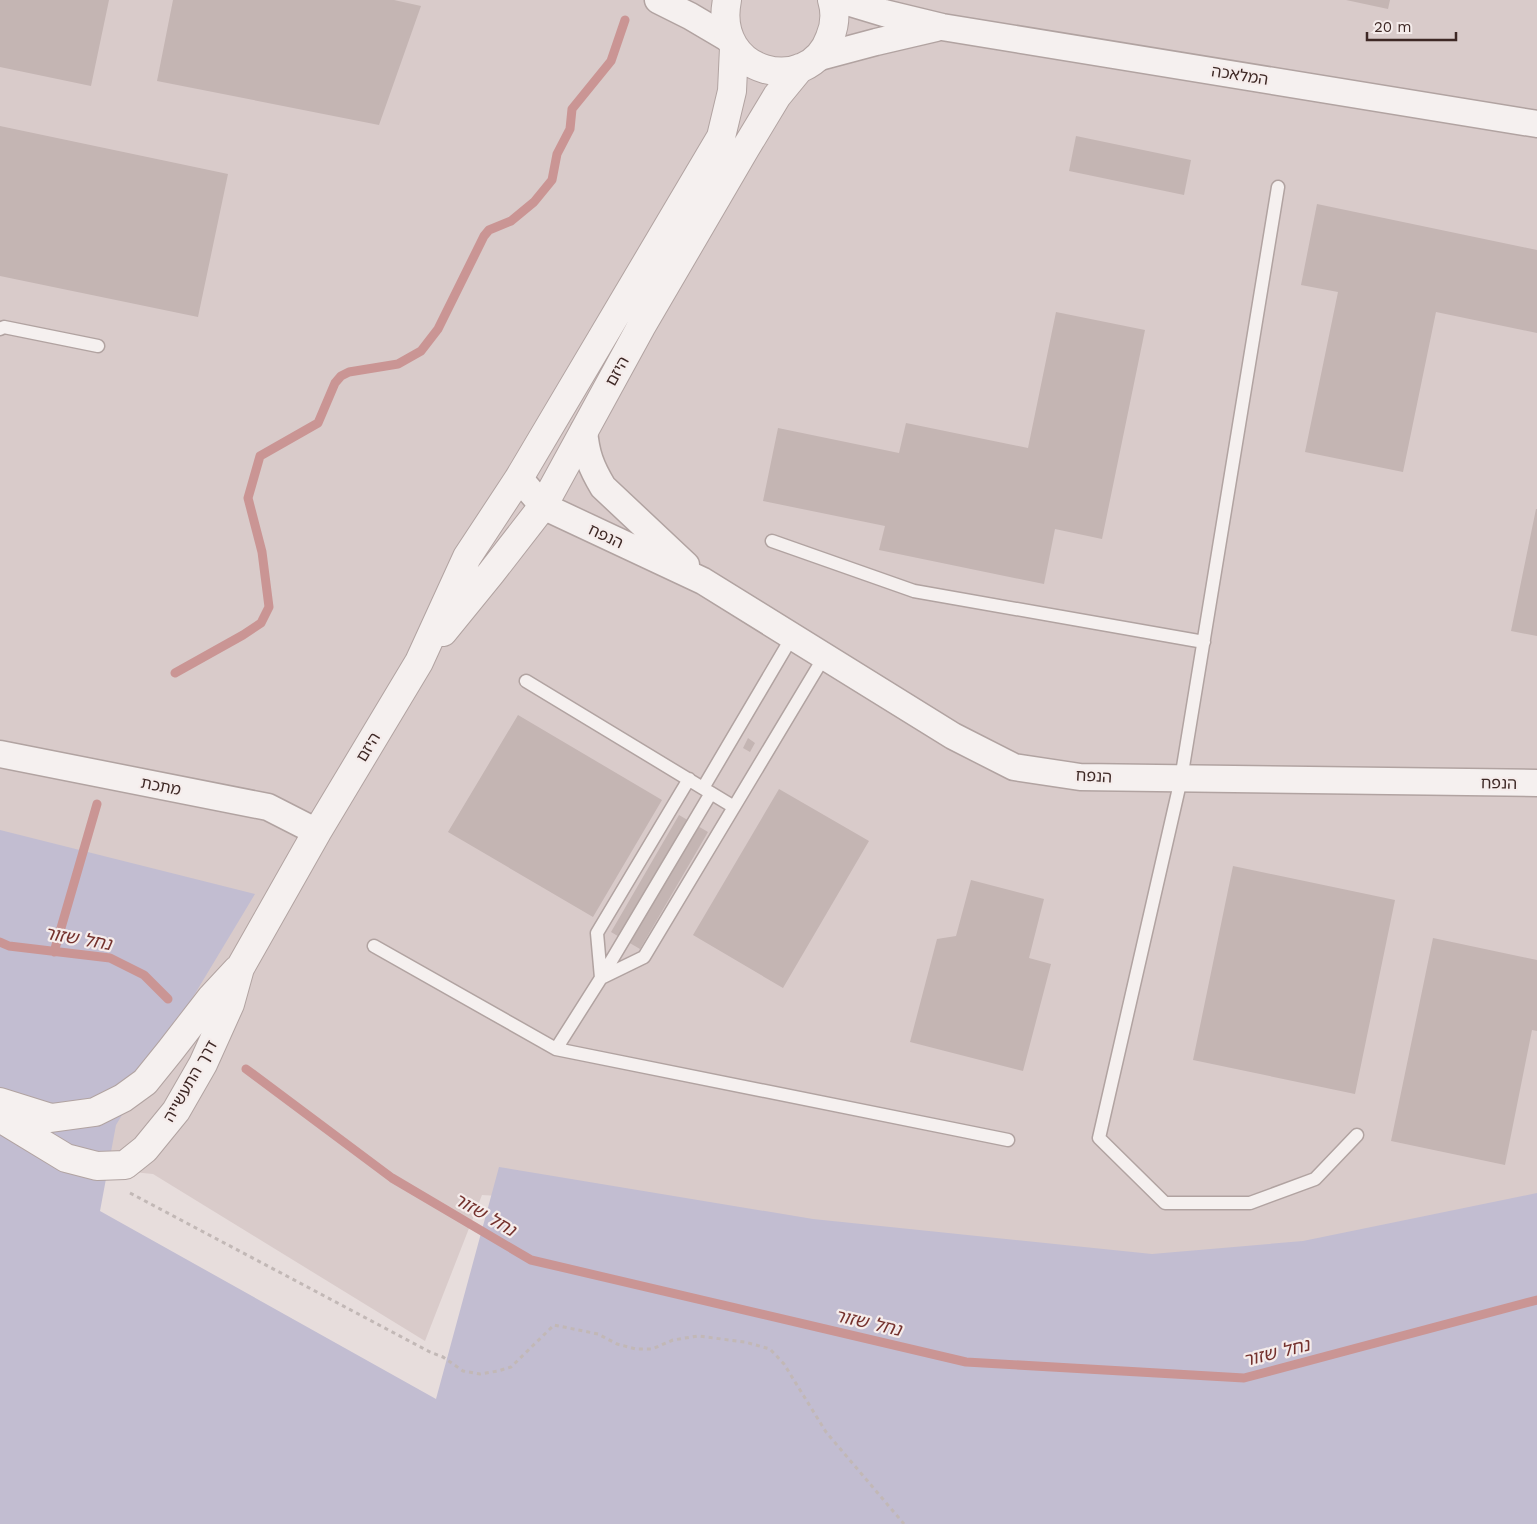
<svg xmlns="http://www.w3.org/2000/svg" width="1537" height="1524" viewBox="0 0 1537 1524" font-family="'Work Sans','Noto Sans Hebrew',sans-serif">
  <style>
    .built { fill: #d9cbca }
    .green { fill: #c2bdd1 }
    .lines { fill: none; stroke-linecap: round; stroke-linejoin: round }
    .stream { stroke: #ca9594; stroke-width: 9 }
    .building { fill: #c4b5b3 }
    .service-casing { stroke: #b1a3a1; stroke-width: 15 }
    .minor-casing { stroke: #b1a3a1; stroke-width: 29 }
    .tertiary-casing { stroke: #b1a3a1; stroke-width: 30 }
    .path { stroke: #c2b8b6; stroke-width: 3; stroke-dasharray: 4 4; stroke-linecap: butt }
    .service { stroke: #f5f0ef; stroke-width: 12 }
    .minor { stroke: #f5f0ef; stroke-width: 26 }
    .tertiary { stroke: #f5f0ef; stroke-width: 28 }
    .labels { text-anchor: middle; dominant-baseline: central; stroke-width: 4.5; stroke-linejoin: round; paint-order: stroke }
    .street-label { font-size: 16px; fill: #3e2825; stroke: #f5eceb }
    .water-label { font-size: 18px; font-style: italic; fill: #74312d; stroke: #f5eceb }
  </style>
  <rect width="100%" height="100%" fill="#e7dddc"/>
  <path class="built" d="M0 0H1537V1384L557 1200 482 1195 425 1341 153 1174 0 1159Z"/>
  <path class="green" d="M0 830 255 894 116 1125 100 1211 436 1399 499 1167 813 1219 1152 1254 1303 1241 1537 1193V1524H0Z"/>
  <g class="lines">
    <path class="stream" d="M175 673 243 635 261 623 269 607 262 552 248 498 260 456 318 423 335 383 341 376 349 372 398 364 421 351 438 329 484 236 489 230 511 221 534 202 552 180 557 154 570 129 572 109 611 61 625 20
      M0 942 9 946 110 958 144 975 168 999
      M54 952 97 804
      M246 1069 392 1178 531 1260 966 1362 1244 1378 1537 1300"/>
  </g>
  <path class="building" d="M0 0H109L91 86 0 67Z
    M173 0H394L421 6 379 125 157 81Z
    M1346 0H1390L1388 9Z
    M0 126 228 174 198 317 0 276Z
    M1076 136 1191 160 1184 195 1069 171Z
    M1317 204 1537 250V333L1436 312 1403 472 1305 452 1338 292 1301 285Z
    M1056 312 1145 330 1102 539 1055 529 1044 584 879 550 885 526 763 501 778 428 899 453 906 423 1028 448Z
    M1536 509H1537V636L1511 631Z
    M518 715 662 800 593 917 448 832Z
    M748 738 755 743 750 752 743 748Z
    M779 789 869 841 783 988 693 935Z
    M679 815 708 832 640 949 611 932Z
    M1233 866 1395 900 1355 1094 1193 1060Z
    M971 880 1044 899 1029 958 1051 964 1023 1071 910 1042 937 939 956 936Z
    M1433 938 1537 960V1031L1532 1030 1505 1165 1391 1141Z"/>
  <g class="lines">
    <g class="service-casing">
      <path id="service" d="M1278 187 1181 779 1099 1138 1165 1203H1250L1315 1179 1357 1135
        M0 329 4 327 98 346
        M772 541 914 591 1204 642
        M526 681 734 807
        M703 788 792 637
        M374 946 556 1049 1008 1140
        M601 978 644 957 824 657
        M601 978 597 933 689 779
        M556 1049 601 978 711 793"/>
    </g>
    <g class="minor-casing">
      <path id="minor" d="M658 0 690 16 729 39
        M841 0 884 13 942 27 1537 124
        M816 58 876 42 936 28
        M584 430C586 454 591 467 603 487L686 565
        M519 478 543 506 703 581 953 736 1014 767 1080 777 1537 783
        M0 754 268 807 317 832"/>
    </g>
    <g class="tertiary-casing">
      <path id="tertiary" d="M727 0C712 75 809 97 830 37 835 25 836 13 832 0
        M443 632 491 573 543 506 641 327 745 149 777 96 800 68
        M0 1102 51 1118 95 1112 123 1098 145 1082 170 1051 211 998 237 970
        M0 1118 66 1158 97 1166 125 1165 145 1149 176 1111 203 1064 230 1004 240 968 317 832 419 662 467 557 519 478 721 137 732 91 734 48"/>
    </g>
    <path class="path" d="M130 1193 430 1352 443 1357 463 1371 480 1374 498 1371 511 1367 554 1325 598 1334 617 1344 636 1349H652L673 1340 698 1336 745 1342 770 1349 784 1364 826 1432 904 1524"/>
    <use href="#service" class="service"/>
    <use href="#minor" class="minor"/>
    <use href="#tertiary" class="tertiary"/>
  </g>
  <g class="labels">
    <g class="street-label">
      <text transform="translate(1240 75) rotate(9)">המלאכה</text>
      <text transform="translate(617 371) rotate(-61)">היזם</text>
      <text transform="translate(606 536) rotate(25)">הנפח</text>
      <text transform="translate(368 747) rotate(-59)">היזם</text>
      <text transform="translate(1094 776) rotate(3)">הנפח</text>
      <text transform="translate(1499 783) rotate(1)">הנפח</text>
      <text transform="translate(161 786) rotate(11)">מתכת</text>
      <text transform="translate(190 1081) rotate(-60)">דרך התעשייה</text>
    </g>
    <g class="water-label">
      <text transform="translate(78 938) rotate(10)">נחל שזור</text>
      <text transform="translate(485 1214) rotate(30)">נחל שזור</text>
      <text transform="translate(868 1322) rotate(13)">נחל שזור</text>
      <text transform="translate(1276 1352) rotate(-14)">נחל שזור</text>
    </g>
  </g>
  <path d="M1367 32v8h89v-8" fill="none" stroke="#3e2825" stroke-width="2.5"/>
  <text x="1374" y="32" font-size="15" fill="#3e2825" stroke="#f5eceb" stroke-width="4" paint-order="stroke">20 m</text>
</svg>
